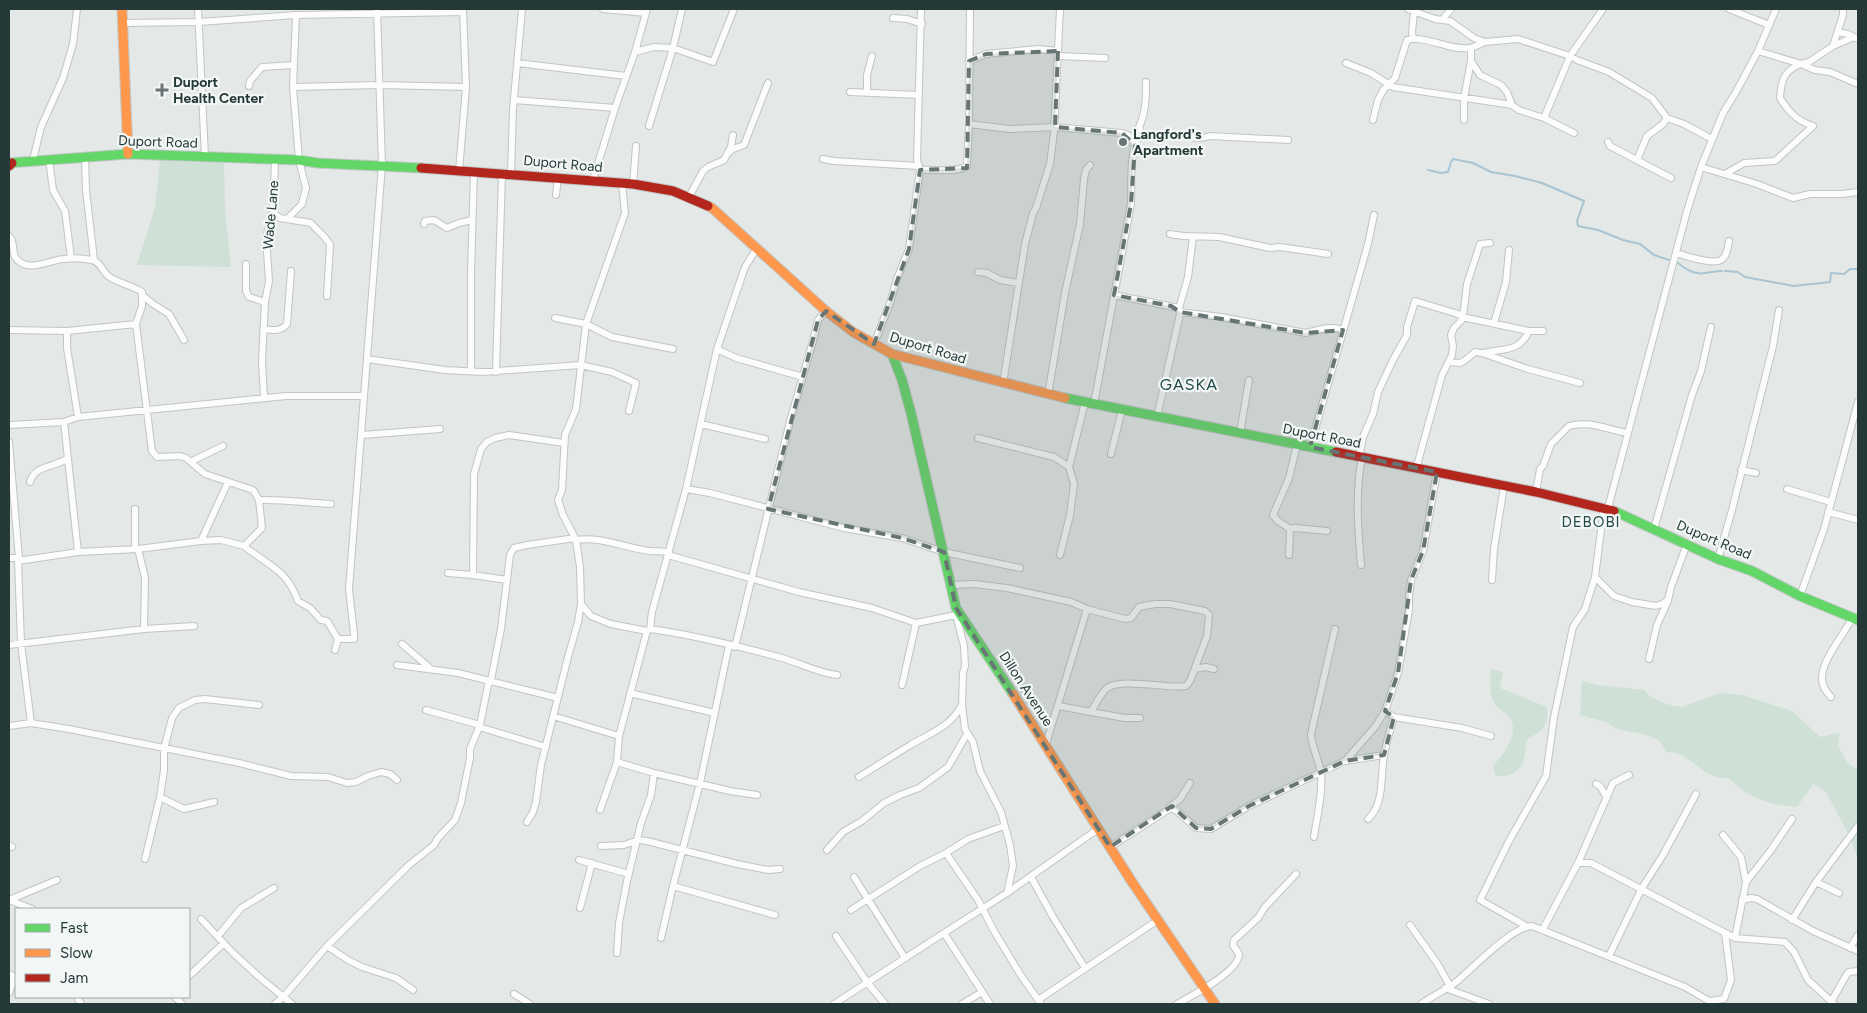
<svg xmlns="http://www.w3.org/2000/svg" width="1867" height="1013" viewBox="0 0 1867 1013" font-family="Figtree,sans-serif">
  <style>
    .green { fill: #cfe0d7 }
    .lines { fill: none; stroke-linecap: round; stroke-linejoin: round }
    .stream { stroke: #a9c4d2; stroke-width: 2 }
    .street-casing { stroke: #c1c5c4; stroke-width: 8 }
    .fast-casing { stroke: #c0c6c5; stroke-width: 11 }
    .slow-casing { stroke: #c0c6c5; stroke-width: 11 }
    .jam-casing { stroke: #c0c6c5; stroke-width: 11 }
    .street { stroke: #fbfcfb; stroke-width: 6 }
    .fast { stroke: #63d668; stroke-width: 9 }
    .slow { stroke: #ff974d; stroke-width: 9 }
    .jam { stroke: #b3261e; stroke-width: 9 }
    .marked { fill: #677675; fill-opacity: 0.2; stroke: #677675; stroke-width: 4; stroke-dasharray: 10 6; stroke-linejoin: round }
    .poi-dot { fill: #677675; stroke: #f2f7f6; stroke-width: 2 }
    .labels { text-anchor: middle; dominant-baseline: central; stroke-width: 4.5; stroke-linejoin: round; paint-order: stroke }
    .poi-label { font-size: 14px; font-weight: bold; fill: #243938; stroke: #f2f7f6; text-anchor: start }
    .street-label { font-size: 14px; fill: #243938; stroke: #f2f7f6 }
    .neighbourhood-label { font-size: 15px; letter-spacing: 1px; fill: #224948; stroke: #f2f7f6 }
    .quarter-label { font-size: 16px; letter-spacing: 1px; fill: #224948; stroke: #f2f7f6 }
  </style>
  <rect width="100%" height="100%" fill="#e4e8e7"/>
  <path class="green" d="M160 160 224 163 225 209 231 267 137 265 155 207Z
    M1491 669 1503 672 1500 688 1547 707C1549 728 1543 729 1527 740 1525 747 1526 757 1522 764 1517 774 1505 778 1495 775L1493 766C1503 755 1521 732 1509 717 1505 712 1498 709 1495 704 1489 694 1490 679 1491 669Z
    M1582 681 1597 685 1644 690 1650 696 1666 704 1682 707 1720 693 1742 695 1792 711 1820 737 1840 733 1838 746 1847 762 1858 771V858L1849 835 1826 792 1813 784 1797 807C1765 804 1752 799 1728 778 1708 780 1697 763 1681 755 1677 752 1671 753 1666 752L1660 741 1647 735 1617 729 1606 722 1580 715Z"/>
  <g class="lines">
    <path class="stream" d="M1428 170 1441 173 1448 172 1451 162 1453 159 1473 163 1491 172 1515 176 1542 183 1584 201 1577 221 1578 226 1598 230 1623 240 1640 244 1654 255 1669 260
      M1678 263C1685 269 1695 275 1705 273 1712 272 1716 271 1722 271
      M1725 271 1738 272 1745 277 1794 286 1830 282 1831 273 1844 274 1850 269H1858"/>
    <g class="street-casing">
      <path id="street" d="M198 9 205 157
        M603 9 646 13
        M1408 9 1435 19 1450 21 1474 38 1485 42 1518 39 1570 56 1603 9
        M1729 9 1769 25
        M893 18 907 19 922 24
        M1442 20 1451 9
        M123 23 199 22 296 15
        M1838 32 1848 34 1858 39
        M1413 39 1412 32 1414 11
        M1833 46 1854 37
        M1758 51 1801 64 1809 62 1833 46 1843 15V9
        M635 52 654 47 673 48 713 62 734 9
        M1058 56 1105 58
        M969 61 986 54 1038 49 1058 51
        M1471 61 1480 75 1501 85 1507 92 1512 105 1519 110 1544 118 1574 133
        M517 63 626 76
        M1346 63 1371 73 1393 87 1512 105
        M249 86 250 81 262 67 294 65
        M293 87 379 85 466 87
        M850 92 919 95
        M867 92V75L872 56
        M514 100 615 108
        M1544 118 1570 56 1577 60 1609 72 1652 98 1667 118 1684 124 1712 139
        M1373 120 1378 100 1384 89 1395 78 1407 40C1427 35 1449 51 1470 48 1474 47 1480 44 1485 42
        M1464 120V98L1471 61V48
        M969 124 1010 129 1055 127 1122 133 1128 135 1135 145
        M649 126 673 48 682 9
        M1813 126C1797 121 1789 112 1780 98 1781 81 1784 70 1801 64L1815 70 1830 72 1858 84
        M1142 134C1153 136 1163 135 1174 135 1189 135 1195 141 1210 136L1288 140
        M1142 134 1139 127C1146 113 1146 97 1146 82
        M1608 142 1610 146 1671 178
        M727 154 733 149 744 145 768 83
        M85 157 86 190 94 260
        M49 159 53 190 65 211 71 258
        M823 159 834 161 918 166
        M33 160 41 127 63 78 73 44 77 9
        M1637 160 1647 136 1663 124 1667 118
        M1701 167 1757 184 1793 198 1810 194H1842L1858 192
        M920 170C932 169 958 173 967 166L969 124 970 9
        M459 171 466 87 463 9
        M511 173 513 109 522 9
        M1725 174 1744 163 1775 161 1813 126
        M593 180 615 108 635 52 647 9
        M633 184 636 146
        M556 195 558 177
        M689 197 703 171 708 167 724 160 731 147 733 135
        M273 213 280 218 311 223C317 231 326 236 330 245L327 296
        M287 219 302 204 306 188 299 160 293 87 296 15 463 12
        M424 224 425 221 434 220 447 228 459 223 472 220
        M1170 234 1183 236 1219 237 1270 248 1280 247 1328 254
        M9 236C17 244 9 255 20 262 32 271 50 260 64 259 72 258 83 258 91 260 100 261 102 270 107 275 116 283 132 285 142 292V306L136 324 152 451 157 457 180 456 186 458 205 474 253 490 259 500 262 528 244 546 221 540 201 541 138 549
        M1676 253C1686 256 1712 265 1721 260 1727 256 1728 247 1729 241
        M246 264V291L249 297 265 302
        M978 272 987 273 1000 280 1019 283
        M142 295 153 304 169 314 184 340
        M1114 295 1179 308
        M1180 312 1221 317 1306 333C1319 330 1331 325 1343 330
        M555 318 586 324 612 337 673 349
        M1494 323 1506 282 1509 250
        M263 329C273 330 281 332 287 324L291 271
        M9 330 67 331
        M874 344 890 303 897 279 909 249 920 170 917 160 921 9
        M717 349 736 358 803 377
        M1484 353C1503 348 1519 353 1529 331
        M367 359 445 370 482 372 581 365 612 372 636 383 629 411
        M1449 362 1460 363 1464 361 1475 352 1482 353 1528 369 1580 383
        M471 370V274L474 171
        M496 372 502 173
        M1003 384 1025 244 1033 213 1036 208 1050 164 1054 132 1060 9
        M1048 395 1065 293 1080 224 1084 179 1086 170 1090 165
        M264 398 262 361 265 302 269 281 266 237 273 213 275 160
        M1094 404 1131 204C1132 187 1128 144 1142 134
        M78 417 67 348V331L136 324
        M1157 417 1180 314 1179 308 1188 277 1193 237
        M64 422 78 552
        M701 424 765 439
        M9 425 64 422 78 417 286 396H364
        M1240 433 1249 380
        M362 435 440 429
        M978 438 1054 457 1069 467
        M9 442 19 558
        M1310 447 1368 244 1374 215
        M1111 454 1122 410
        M1359 457 1363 437 1373 414 1378 392 1393 360 1407 335V327L1415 301 1458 314 1462 317 1529 331H1543
        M192 461 223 446
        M1416 469 1442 375 1452 355 1453 346 1451 335 1454 328 1461 321 1464 309 1467 284 1480 244 1490 243
        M1741 470 1756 473
        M30 482C35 464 55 468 68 458
        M686 489 710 493 844 528 902 538 944 552 1020 568
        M1787 489 1831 502
        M1536 492 1540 469 1543 466 1551 444 1569 426C1589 420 1608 430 1628 433
        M259 500C283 499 307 503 331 504
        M1608 508 1687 211 1701 167 1723 113 1736 92 1758 51 1776 9
        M135 509V549
        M1828 512 1858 520
        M1290 529 1295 528 1327 531
        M1654 529 1692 395 1701 371 1711 327
        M575 538 563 515 558 500 562 490 565 435 576 409 586 324 625 213 622 183
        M201 541 228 482
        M244 546C267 565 287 569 298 601L310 608 321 620 327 621 338 639 335 650
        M668 555 799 592 872 608 916 623
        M1060 555 1070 515 1074 484 1069 467 1085 402
        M1289 555 1290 529 1278 521 1273 515 1289 478 1297 445
        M9 558H19L18 561 78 552 138 549 145 578 144 629 9 645
        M1718 559 1732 510 1773 346 1779 310
        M18 561 21 643 31 723
        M1361 565C1358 529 1355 493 1362 457
        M448 573 473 575
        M1595 577 1614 596 1632 602 1656 606 1662 604 1668 600 1671 587 1687 544
        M507 580 473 575 474 474 481 449 487 442 495 438 509 435 564 443
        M1492 580 1494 549 1504 486
        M950 585 974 584 1007 588 1071 602 1087 609 1125 619 1131 618 1139 607 1155 604H1170L1205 611 1209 615 1207 636 1190 681 1186 686C1168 689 1119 677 1106 689 1100 695 1095 705 1091 712L1059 706
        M1800 596 1824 529 1858 402
        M581 604 591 616 611 624 647 631
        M956 615 964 646 965 666 963 673 962 705 965 729 973 742 980 771 1001 812 1010 845 1013 866 1007 893
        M144 629 194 626
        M650 629C694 635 738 646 782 658 800 663 818 673 837 675
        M338 639H354V634L349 589 382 165 377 9
        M402 644 431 669
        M729 645 700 783 673 886 775 915
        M735 647 790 421 813 341 818 320 826 311
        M1649 659 1657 625 1668 601
        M397 665 458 673 558 698
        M1195 669 1206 667 1214 669
        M491 680 501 629 510 555 514 548 527 545 575 538 576 540C602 536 624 548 650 551 657 552 662 550 669 553
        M902 685 916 623 956 615V612
        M630 693 715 713
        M1831 697C1829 694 1825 691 1824 687 1814 668 1844 635 1853 617
        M426 710 480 725
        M1385 711 1394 717 1462 728 1491 736
        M1091 712 1125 718H1140
        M553 716 619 736
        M9 726 31 723 69 729 239 763 291 776 328 777 347 783 356 782 368 776 381 772 390 774 397 780
        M479 727 546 747
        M1046 744 1087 609
        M1345 761 1384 755
        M654 773 730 791 757 795
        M859 777C875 767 892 756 909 746 928 734 951 727 961 706
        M1596 784 1600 786 1607 798
        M214 802 184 809 160 797 164 770V749L172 718 179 708 195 700 205 699 259 705
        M1169 808 1180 799 1190 783
        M600 810 617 762
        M1368 819C1385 803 1380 777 1384 756 1386 743 1390 730 1394 717
        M527 822 533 812 536 802 541 765 568 657 578 622 581 604 580 567 576 540
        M1004 826 968 839 946 853 978 900 994 931 1020 974 1041 1004
        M1723 835 1741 857 1746 882
        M1314 837C1317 816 1323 794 1321 773 1319 760 1312 748 1311 734L1335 629
        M9 845 12 847
        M601 846 624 845 638 840 647 841 737 864 768 870 780 869
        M1110 847 1171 808 1177 811 1196 828 1211 829 1249 806 1345 761 1375 727 1385 711 1398 673 1409 610V596L1411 580 1423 551 1437 472
        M827 850 843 832 862 821 884 803 900 795 919 788 948 767 967 734
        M145 859 160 797
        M579 860 629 874
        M1578 863 1613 783 1629 775
        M854 877 905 958
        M1031 877 1053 917 1085 968
        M1816 882 1839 893
        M9 900 57 880
        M9 900 32 909
        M1742 900 1751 898 1757 899 1813 931 1858 951
        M580 908 592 863
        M851 910 920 866 946 853
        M201 919 233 953 258 976 292 1004
        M1792 920 1816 882 1858 826
        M1410 925 1437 963 1450 986
        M1526 926 1480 900 1509 841 1546 776 1554 717 1573 627 1585 609 1595 577 1604 507
        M1543 929 1578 863H1591L1735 938 1785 942 1794 952 1808 980 1834 1004
        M944 933 990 1004
        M218 936 241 908 274 888
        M836 936 867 982 885 1004
        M661 938 673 886
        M1735 938 1746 882 1771 850 1792 819
        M327 946 348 960 362 967 396 978 413 990
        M1850 948 1858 935
        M617 953 619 923 627 881 641 823 651 795 654 773 617 762 619 736 647 631 650 629 652 612 686 489 717 349 745 267 757 248
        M1609 956 1642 888 1663 855 1696 794
        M9 974 13 976V981L9 993
        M189 976 224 943
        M1445 988 1489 1004
        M514 994 530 1004
        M77 997 81 1004
        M175 997 182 1004
        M1038 1000 1158 920
        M1831 1002 1847 974 1849 972 1858 971
        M275 1004 284 996 327 946 409 865 434 845 438 838 455 820 461 803 470 758V749L480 725 489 680
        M834 1004 944 933 1007 893 1098 829
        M962 1004 982 992
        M1177 1004C1191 996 1239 972 1239 954L1233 945 1234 940 1258 918 1265 907 1296 874
        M1421 1004C1431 997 1441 992 1451 986 1469 973 1510 927 1532 926L1685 987 1709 1001 1724 999 1731 980 1725 933"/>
    </g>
    <g class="fast-casing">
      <path id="fast" d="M9 163 128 154 299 160 317 163 421 168
        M892 354 902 380 911 413 956 608 1013 694
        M1065 398 1336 452
        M1614 511 1718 559 1752 571 1800 596 1858 620"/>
    </g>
    <g class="slow-casing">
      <path id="slow" d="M122 9 128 154
        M708 206 712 208 826 311 853 332 892 354 1065 398
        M1013 694 1132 882 1215 1004"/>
    </g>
    <g class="jam-casing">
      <path id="jam" d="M9 166 12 163
        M421 168 633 184 673 191 708 206
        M1336 452 1536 492 1614 511"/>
    </g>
    <use href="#street" class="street"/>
    <use href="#fast" class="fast"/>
    <use href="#slow" class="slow"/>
    <use href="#jam" class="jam"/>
  </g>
  <path class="marked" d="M1058 51 1055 127 1122 133 1135 145 1131 204 1114 295 1171 306 1180 312 1306 333 1343 330 1310 447 1437 472 1423 551 1411 580 1398 673 1385 711 1394 717 1384 755 1345 761 1249 806 1211 829 1196 828 1172 806 1110 847 956 608 944 552 902 538 768 509 818 320 826 311 874 344 909 249 920 170 967 168 969 61 986 54Z"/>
  <g class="poi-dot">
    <path d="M159.5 82.5h5v5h5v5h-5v5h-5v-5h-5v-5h5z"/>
    <circle cx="1123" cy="142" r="5"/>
  </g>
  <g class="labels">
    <g class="poi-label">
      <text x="173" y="82">Duport<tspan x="173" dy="16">Health Center</tspan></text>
      <text x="1133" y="134">Langford's<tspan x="1133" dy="16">Apartment</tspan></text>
    </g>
    <g class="street-label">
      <text transform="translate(158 142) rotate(2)">Duport Road</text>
      <text transform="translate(563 164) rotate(5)">Duport Road</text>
      <text transform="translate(271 215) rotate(-85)">Wade Lane</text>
      <text transform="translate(928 348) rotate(17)">Duport Road</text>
      <text transform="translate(1322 436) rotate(11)">Duport Road</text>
      <text transform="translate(1714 540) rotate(23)">Duport Road</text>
      <text transform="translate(1026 689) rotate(57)">Dillon Avenue</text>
    </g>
    <g class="neighbourhood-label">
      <text x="1591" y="522">DEBOBI</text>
    </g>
    <g class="quarter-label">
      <text x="1189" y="384">GASKA</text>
    </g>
  </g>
  <rect width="1867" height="1013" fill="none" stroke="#243938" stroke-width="20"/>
  <rect x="15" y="908" width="175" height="90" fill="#f2f7f6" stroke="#a0abaa"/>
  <rect x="25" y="924" width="25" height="8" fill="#63d668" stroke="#a0abaa"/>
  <text x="60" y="933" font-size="15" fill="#243938">Fast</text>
  <rect x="25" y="949" width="25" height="8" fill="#ff974d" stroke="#a0abaa"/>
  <text x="60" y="958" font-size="15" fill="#243938">Slow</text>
  <rect x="25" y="974" width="25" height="8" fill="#b3261e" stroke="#a0abaa"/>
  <text x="60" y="983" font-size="15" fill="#243938">Jam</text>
</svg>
